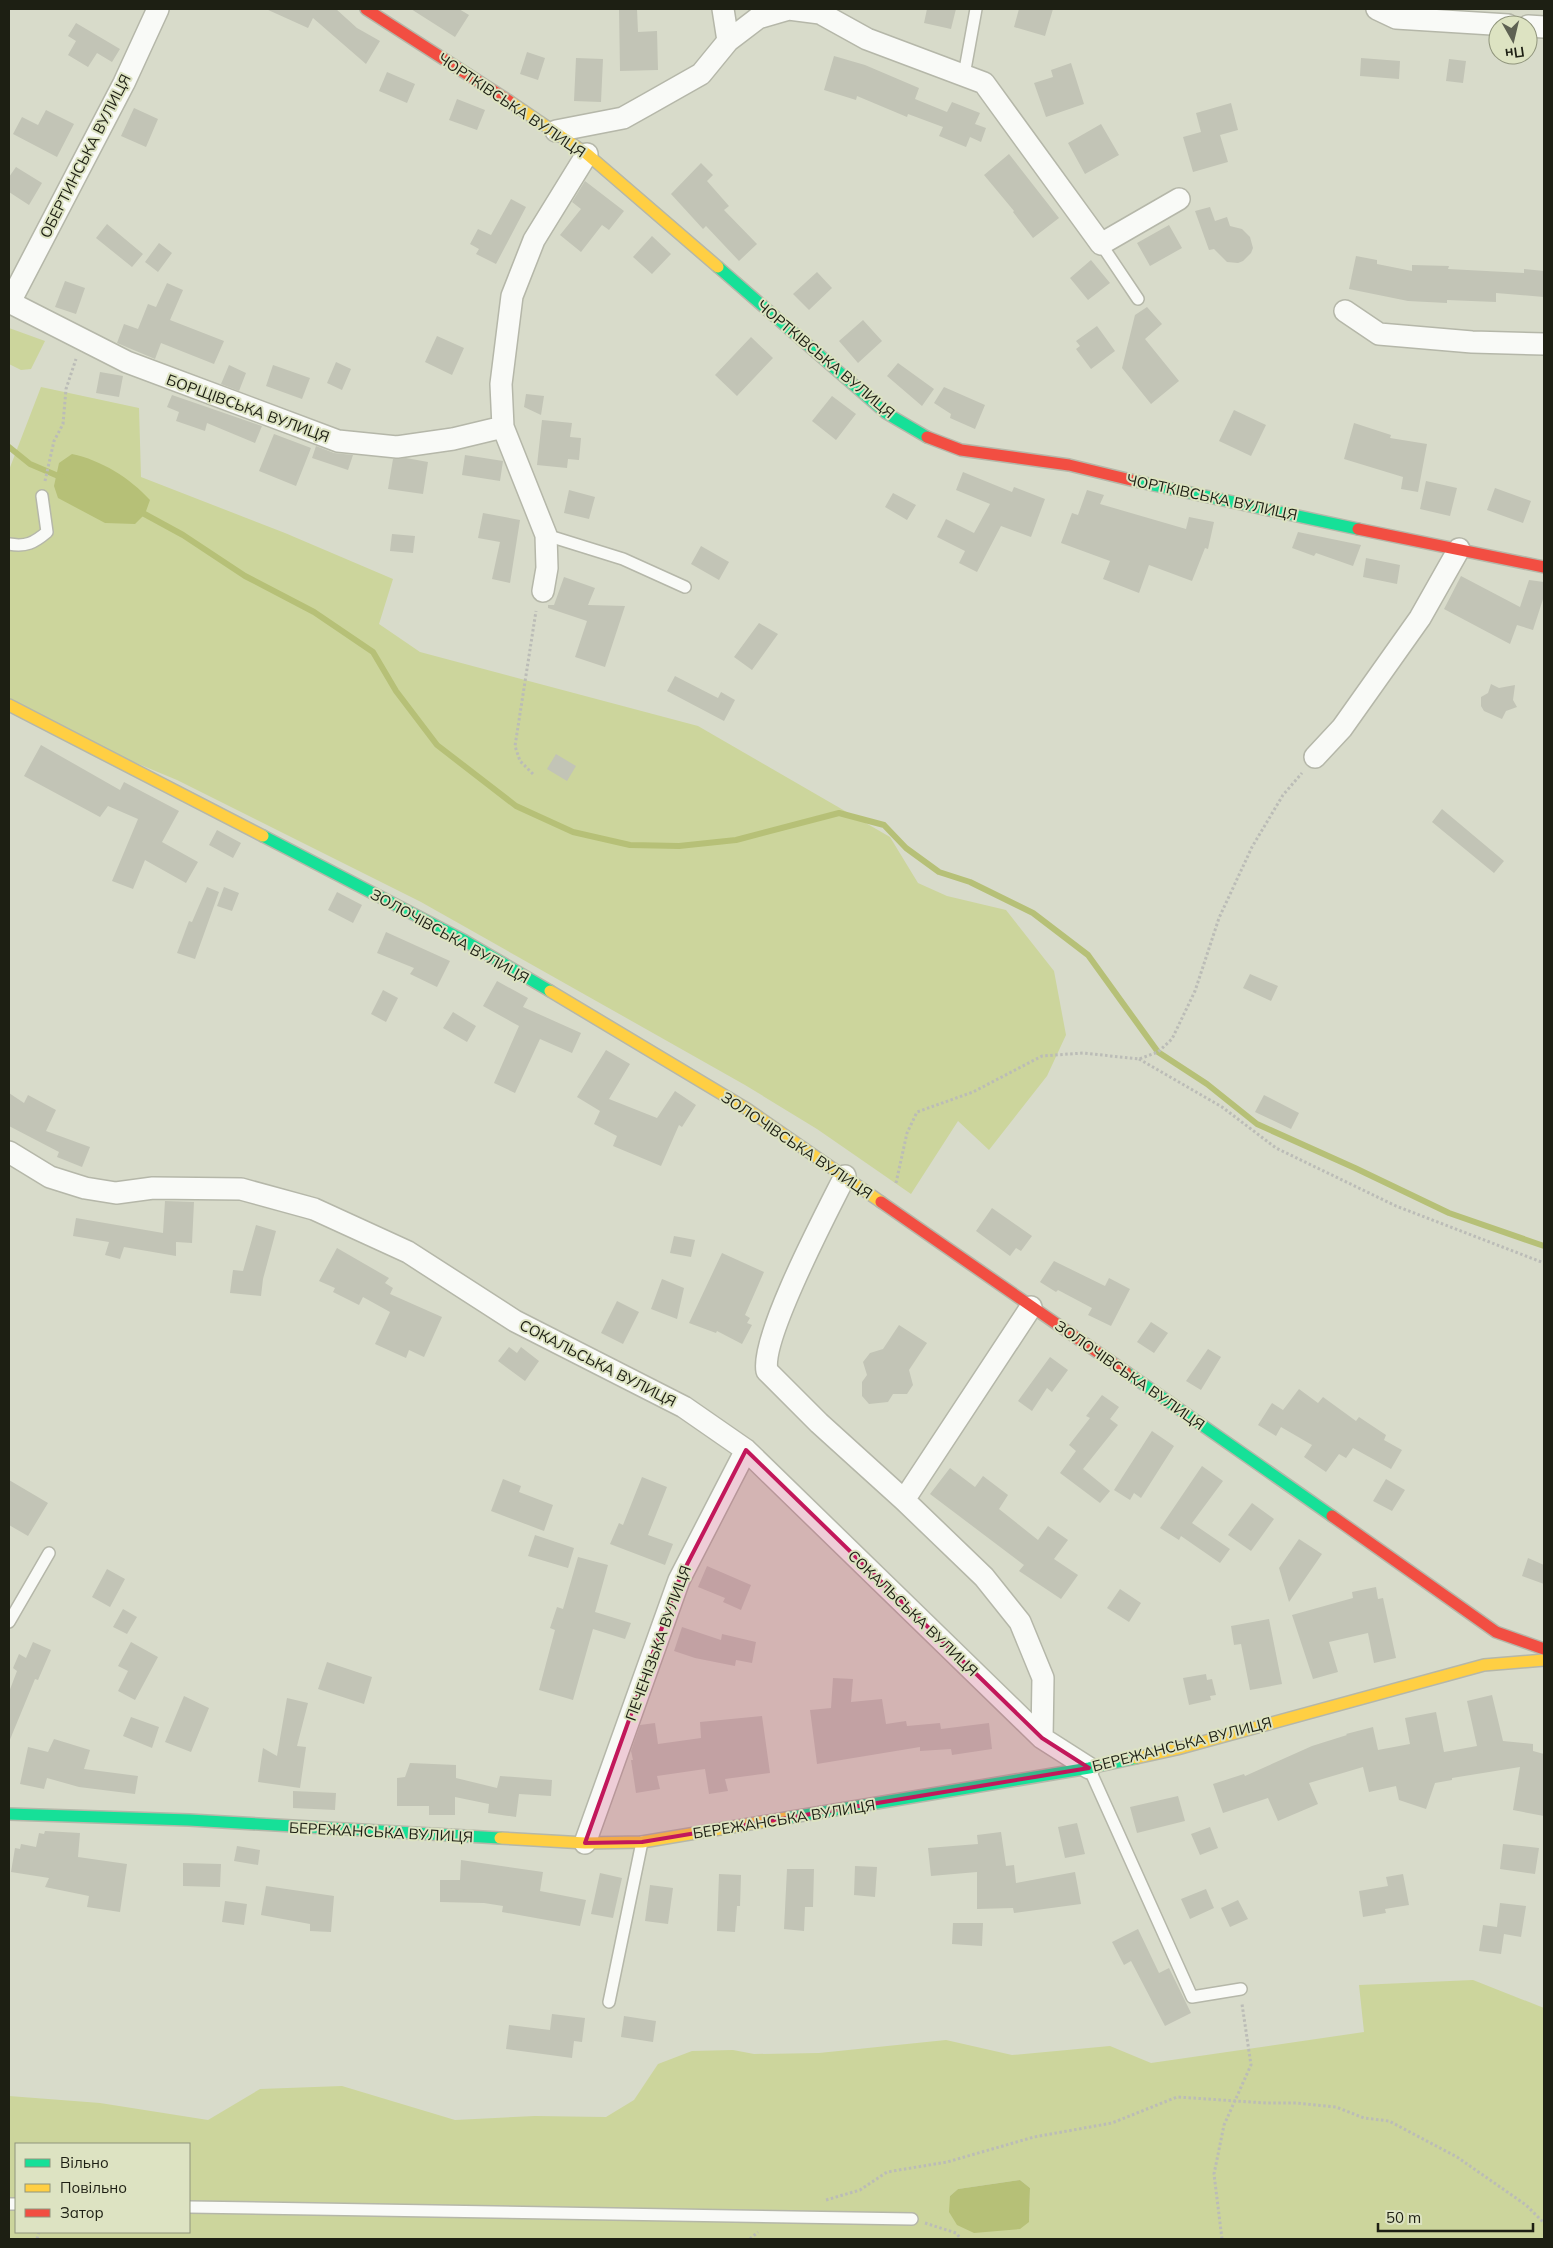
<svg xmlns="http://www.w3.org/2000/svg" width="1553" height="2248" viewBox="0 0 1553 2248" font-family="Mulish,sans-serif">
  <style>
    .green { fill: #ccd59c; fill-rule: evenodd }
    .water { fill: #b6c077 }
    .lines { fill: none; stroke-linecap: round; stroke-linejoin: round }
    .stream { stroke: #b6c077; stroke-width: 6 }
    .building { fill: #c2c4b6 }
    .lane-casing { stroke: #b5b7a9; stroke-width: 14 }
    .street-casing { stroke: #b5b7a9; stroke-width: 24 }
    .fast-casing { stroke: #b5b7a9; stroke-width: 14 }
    .slow-casing { stroke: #b5b7a9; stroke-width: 14 }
    .jam-casing { stroke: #b5b7a9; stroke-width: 14 }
    .path { stroke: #bbbcb7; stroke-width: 3; stroke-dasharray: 2.5 2.5; stroke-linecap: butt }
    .lane { stroke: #f9faf7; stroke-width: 11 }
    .street { stroke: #f9faf7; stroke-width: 21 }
    .fast { stroke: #16e098; stroke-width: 11 }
    .slow { stroke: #ffcf43; stroke-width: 11 }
    .jam { stroke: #f24e42; stroke-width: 11 }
    .marked { fill: #c2185b; fill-opacity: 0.2; stroke: #c2185b; stroke-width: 4; stroke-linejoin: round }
    .labels { text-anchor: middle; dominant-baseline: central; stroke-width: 4; stroke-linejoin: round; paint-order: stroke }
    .street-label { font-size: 15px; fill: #1d1f13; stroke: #dde3c2 }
  </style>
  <rect width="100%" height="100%" fill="#d8dbca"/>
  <path class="green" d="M9 328 45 341 31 369 21 370 9 364Z
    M41 387 139 408 141 477 285 533 393 579 379 624 420 652 698 726 890 837 918 883 947 896 1006 910 1054 971 1066 1035 1047 1076 989 1150 958 1121 911 1194 817 1129 745 1085 421 902 177 780 9 710V470ZM72 454 119 522 105 523Z
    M1473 1980 1544 2008V2239H9V2096L100 2103 208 2120 260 2089 342 2086 455 2120 535 2116 606 2117 634 2100 658 2064 692 2051 733 2050 754 2054 819 2053 946 2040 1012 2055 1110 2046 1151 2063 1364 2032 1359 1985ZM16 2144H189V2232H16ZM1020 2180 1030 2188 1029 2222 950 2196 958 2189Z"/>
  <path class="water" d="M72 454C101 460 130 478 150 500L145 514 135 524 105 523 58 498 54 486 59 463Z
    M1020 2180 1030 2188 1029 2222 1020 2229 974 2233 957 2225 949 2212 950 2196 958 2189Z"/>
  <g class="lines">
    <path class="stream" d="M9 447 30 464 63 478
      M139 511 183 535 245 576 314 612 373 652 396 691 437 745 516 806 573 832 630 845 679 846 736 840 839 813 884 825 906 848 939 872 970 882 1033 913 1088 955 1158 1052 1207 1084 1257 1124 1355 1168 1449 1213 1544 1246"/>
  </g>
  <path class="building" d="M266 9H336L357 28 380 41 366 64 313 18 308 28Z
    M411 9H459L469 15 455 37Z
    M619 9H637L638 32 657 31 658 70 620 71Z
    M927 9H956L951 29 924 23Z
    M1019 9H1053L1045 36 1014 27Z
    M76 23 120 49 112 62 97 53 88 67 68 55 76 41 68 36Z
    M527 52 545 58 538 80 520 74Z
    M834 56 865 65 919 88 915 99 947 112 952 102 980 113 975 124 986 128 981 142 970 137 966 147 939 136 943 127 908 114 907 117 857 96 856 100 824 90Z
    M576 58 603 59 601 102 574 101Z
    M1361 58 1400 61 1399 79 1360 76Z
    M1449 59 1466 61 1463 83 1446 81Z
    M1071 63 1084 104 1046 117 1034 83 1053 77 1051 70Z
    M387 72 415 84 407 103 379 91Z
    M457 99 485 110 477 130 449 120Z
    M1231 103 1238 130 1220 135 1228 162 1193 172 1183 137 1201 132 1196 113Z
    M134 108 158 119 146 147 121 136Z
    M46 110 74 124 57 157 13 134 22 117 38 125Z
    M1101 124 1119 155 1085 174 1068 143Z
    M1009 154 1059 218 1033 238 1013 212 1014 211 984 175Z
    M701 163 713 175 707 181 729 206 724 210 757 244 739 261 706 226 703 229 671 194Z
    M16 167 42 183 29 205 9 192V177Z
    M585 181 624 211 609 230 602 225 581 252 560 235 581 209 572 202Z
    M511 199 526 207 496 264 476 254 479 249 470 244 478 229 491 235Z
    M1210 207 1215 221 1227 217 1230 226 1242 229 1250 237 1253 248 1251 253 1243 261 1238 263 1227 262 1214 249 1209 250 1195 211Z
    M107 224 143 254 132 267 96 238Z
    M1169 225 1182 248 1150 266 1137 243Z
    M652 236 671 254 652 274 633 257Z
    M159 243 172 253 158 272 145 262Z
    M1356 256 1377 260V264L1412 271V265L1449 266 1448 269 1524 273V269L1544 271V297L1496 293V302L1447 300V303L1408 301 1349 289Z
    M1091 260 1110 283 1088 300 1070 278Z
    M817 272 832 288 809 310 793 294Z
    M65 281 85 288 76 314 55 307Z
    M167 283 183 290 170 320 224 341 214 364 161 343 155 359 117 343 124 324 138 329 148 304 156 307Z
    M1147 307 1162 324 1145 339 1179 381 1151 404 1122 368 1135 315Z
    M863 320 882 341 858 363 839 341Z
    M1097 326 1115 351 1091 369 1076 349 1080 346 1076 341Z
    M437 336 464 348 452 375 425 362Z
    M751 337 773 358 737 396 715 375Z
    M336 362 351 369 342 390 327 383Z
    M898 363 934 389 922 406 887 376Z
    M229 365 246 373 239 391 221 384Z
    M273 365 310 378 302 399 266 386Z
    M100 372 123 376 119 397 96 393Z
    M944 387 985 405 975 429 950 418 951 414 934 403Z
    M526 394 544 396 541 415 524 407Z
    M172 395 262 426 255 443 207 423 205 431 176 421 179 412 167 407Z
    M832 396 856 414 836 440 812 421Z
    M1234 410 1266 425 1251 456 1219 441Z
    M542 420 572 423 570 437 581 438 579 460 568 459 567 468 537 465Z
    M1354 423 1391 435 1390 438 1427 444 1418 492 1401 489 1403 477 1344 459Z
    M274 434 311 448 296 486 259 471Z
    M316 446 334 453 353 455 348 470 312 458Z
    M465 455 503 461 500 481 462 475Z
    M406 458 428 462 423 494 388 489 393 459Z
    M963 472 1012 492 1014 487 1045 499 1031 537 1001 526 977 572 959 563 965 551 937 537 946 519 974 533 990 504 956 490Z
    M1426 481 1457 488 1450 516 1420 509Z
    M1495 488 1531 501 1523 523 1487 510Z
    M569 490 595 497 589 519 564 513Z
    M1087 490 1104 495 1100 504 1186 529 1189 517 1214 522 1208 549 1205 548 1192 581 1149 565 1139 593 1103 579 1110 561 1061 543 1072 513 1078 515Z
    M893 493 916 505 907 520 885 507Z
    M483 513 520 520 510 583 492 579 500 542 478 538Z
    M1298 532 1361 545 1353 566 1316 553 1314 556 1292 548Z
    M392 534 415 536 413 553 390 551Z
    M701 546 729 562 719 580 691 564Z
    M1366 558 1400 565 1397 584 1363 577Z
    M1461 576 1520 607 1529 580 1544 582V596L1533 630 1517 625 1510 644 1444 609Z
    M564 577 595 588 588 605 625 606 605 667 575 657 587 621 548 608V605H554Z
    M759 623 778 634 752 670 734 657Z
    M675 676 718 698 721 692 735 700 724 721 667 691Z
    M1491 684 1499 688 1515 685 1513 700 1517 707 1506 711 1502 719 1484 711 1481 706V697L1488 693Z
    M41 745 120 790 124 782 179 811 162 842 198 862 186 883 145 860 133 889 112 881 138 819 108 806 100 817 24 776Z
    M556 754 576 766 567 781 547 769Z
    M1442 809 1504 861 1494 873 1432 822Z
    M217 830 241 843 233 858 209 845Z
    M207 887 219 892 195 959 177 953 189 921 192 922Z
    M224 887 239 893 232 911 217 906Z
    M337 892 362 905 353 923 328 910Z
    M386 932 450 961 437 987 410 974 414 968 377 953Z
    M1250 974 1278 986 1271 1001 1243 988Z
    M497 981 528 998 523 1007 581 1033 572 1053 540 1039 515 1093 494 1083 519 1026 483 1006Z
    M383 990 398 998 386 1022 371 1014Z
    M453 1012 476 1026 467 1042 443 1028Z
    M606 1050 630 1064 609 1099 657 1118 675 1091 696 1105 682 1127 679 1125 661 1166 613 1146 617 1136 594 1124 600 1111 577 1097Z
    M9 1093 24 1103 28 1095 56 1110 46 1131 90 1147 82 1167 57 1157 59 1152 9 1126Z
    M1264 1095 1299 1113 1291 1129 1255 1112Z
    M165 1201 194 1202 192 1243 176 1242V1256L124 1247 120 1259 105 1255 109 1242 73 1236 76 1218 163 1233Z
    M992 1208 1032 1236 1021 1251 1016 1248 1010 1256 976 1231Z
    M256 1225 276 1231 263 1279 261 1296 230 1293 233 1270 243 1271Z
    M674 1236 695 1240 691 1257 670 1253Z
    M337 1248 389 1278 385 1283 393 1288 390 1294 442 1317 424 1357 409 1350 406 1358 375 1344 390 1312 363 1297 359 1305 333 1292 335 1288 319 1281Z
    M722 1253 764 1272 745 1315 750 1318 747 1323 752 1325 742 1344 717 1331 716 1333 689 1323Z
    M1054 1261 1105 1286 1109 1278 1130 1289 1111 1326 1088 1315 1092 1308 1058 1290 1056 1292 1040 1282Z
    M662 1279 684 1288 677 1319 651 1309Z
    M617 1301 639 1312 623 1344 601 1333Z
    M1151 1322 1168 1333 1154 1353 1137 1342Z
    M899 1325 927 1343 909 1370 913 1385 907 1394H893L888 1402 869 1404 862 1396V1382L867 1375 863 1362 870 1353 883 1349Z
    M509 1347 517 1353 521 1347 539 1361 525 1381 498 1361Z
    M1208 1349 1221 1357 1201 1390 1186 1381Z
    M1050 1357 1068 1370 1052 1392 1047 1388 1032 1411 1018 1401Z
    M1299 1389 1318 1403 1323 1397 1356 1421 1359 1417 1386 1435 1384 1440 1402 1450 1391 1469 1353 1448 1346 1458 1339 1454 1326 1472 1304 1457 1312 1445 1281 1427 1276 1436 1258 1425 1272 1403 1283 1410Z
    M1102 1395 1119 1407 1110 1419 1118 1425 1083 1469 1110 1491 1100 1503 1060 1473 1076 1451 1069 1445 1090 1418 1086 1416Z
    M1152 1431 1174 1446 1141 1498 1134 1493 1130 1500 1114 1490Z
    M1202 1466 1223 1481 1192 1523 1230 1549 1220 1563 1181 1536 1179 1540 1160 1528Z
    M950 1468 975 1487 983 1476 1008 1495 999 1509 1038 1540 1048 1526 1068 1540 1054 1559 1078 1575 1061 1599 1019 1571 1024 1565 930 1494Z
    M642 1477 667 1487 648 1535 673 1544 665 1565 610 1544 619 1523 623 1525Z
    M503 1479 521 1486 519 1492 553 1505 544 1531 491 1511Z
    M1386 1479 1405 1490 1392 1511 1373 1501Z
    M9 1480 48 1503 28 1536 9 1525Z
    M1252 1503 1274 1519 1251 1551 1228 1535Z
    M535 1535 574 1548 568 1568 528 1556Z
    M1299 1539 1322 1554 1289 1602 1279 1568Z
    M578 1557 608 1565 595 1612 631 1623 625 1639 593 1629 573 1700 539 1690 555 1630 550 1628 557 1607 563 1609Z
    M1528 1558 1544 1565V1584L1522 1576Z
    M707 1566 751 1585 741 1610 723 1602 725 1598 698 1587Z
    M107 1569 125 1579 110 1607 92 1597Z
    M1376 1587 1378 1599 1383 1598 1396 1658 1374 1663 1368 1633 1329 1642 1338 1672 1313 1679 1292 1615 1353 1598 1352 1592Z
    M1120 1589 1141 1603 1129 1622 1107 1608Z
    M123 1609 137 1617 127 1634 113 1627Z
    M1269 1619 1282 1684 1250 1690 1241 1644 1234 1645 1231 1626Z
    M682 1627 721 1640 722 1634 756 1642 752 1663 736 1660 735 1666 695 1658 674 1651Z
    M33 1642 51 1650 38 1680 35 1679 9 1742V1692L17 1671 13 1668 19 1654 26 1658Z
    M131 1642 158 1657 135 1700 118 1691 128 1671 118 1666Z
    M327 1662 372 1677 364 1704 318 1689Z
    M1206 1674 1207 1680 1212 1679 1216 1695 1210 1696 1211 1700 1189 1705 1183 1678Z
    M833 1678 853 1679 851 1702 882 1699 886 1724 906 1721 907 1726 940 1723 941 1729 989 1723 992 1749 952 1755 951 1749 920 1751V1747L817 1764 810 1710 831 1708Z
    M1492 1695 1503 1741 1533 1744V1751L1544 1754V1816L1513 1810 1520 1767 1452 1778V1780L1435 1783 1426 1809 1399 1800 1396 1786 1369 1792 1363 1767 1309 1783 1318 1804 1278 1821 1268 1798 1223 1813 1213 1784 1244 1774 1245 1776 1312 1746 1347 1735 1346 1734 1373 1727 1378 1750 1410 1744 1405 1718 1436 1712 1444 1752 1477 1746 1467 1701Z
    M184 1696 209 1708 191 1752 165 1742Z
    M287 1698 308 1703 297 1746 306 1747 300 1788 258 1782 263 1748 277 1756Z
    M762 1716 770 1773 725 1779 728 1791 709 1794 705 1769 657 1776 660 1789 636 1793 631 1760H633L631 1751 640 1725 655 1723 658 1744 701 1738 700 1722Z
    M131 1717 159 1727 152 1748 123 1736Z
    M54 1739 90 1750 84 1769 138 1776 135 1794 79 1787 47 1778 44 1789 20 1784 28 1747 48 1752Z
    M410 1763 456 1765V1778L497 1788 500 1776 552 1780 551 1796 519 1794 516 1817 488 1813 489 1804 455 1797V1815H429V1806H397V1778L405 1777Z
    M293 1791 336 1793 335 1810 293 1808Z
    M1178 1796 1185 1821 1137 1833 1130 1807Z
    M1077 1823 1085 1854 1065 1858 1058 1827Z
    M1210 1827 1218 1848 1200 1855 1191 1834Z
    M45 1831 80 1833 78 1857 127 1864 120 1912 87 1907 89 1896 45 1887 49 1878 11 1872 15 1848 20 1849 21 1844 36 1847 39 1833 44 1834Z
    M1001 1832 1006 1866 1014 1865 1016 1883 1075 1872 1081 1904 1014 1913 1013 1908 977 1909V1872L931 1876 928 1848 978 1844 977 1835Z
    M1503 1844 1539 1848 1535 1874 1500 1869Z
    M237 1846 260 1850 258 1865 234 1861Z
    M461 1860 543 1872 540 1891 586 1900 580 1926 502 1912 503 1906 484 1903 440 1902V1880H460Z
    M183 1863 221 1864 220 1887 183 1886Z
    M855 1866 877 1867 875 1897 854 1895Z
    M787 1869H814L813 1907H805L804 1931 784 1929Z
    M600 1873 622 1878 613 1918 591 1914Z
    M719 1874 741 1875 740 1906H737L735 1932 717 1931Z
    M1403 1874 1409 1905 1385 1909 1386 1913 1363 1917 1359 1891 1388 1886 1386 1877Z
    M650 1885 673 1888 668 1924 645 1921Z
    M266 1886 334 1896 331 1932 310 1931V1924L261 1915Z
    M1206 1889 1214 1908 1190 1919 1181 1899Z
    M1238 1900 1248 1919 1230 1927 1221 1908Z
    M225 1901 247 1904 244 1925 222 1922Z
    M1500 1903 1526 1906 1521 1937 1504 1934 1501 1954 1479 1951 1483 1925 1497 1927Z
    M953 1923H983L982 1946 952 1944Z
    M1138 1929 1159 1973 1169 1968 1191 2013 1165 2026 1131 1961 1124 1965 1112 1942Z
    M552 2014 585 2018 582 2042 574 2041 572 2058 506 2049 509 2025 550 2030Z
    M624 2016 656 2021 653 2042 621 2037Z"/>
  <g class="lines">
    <g class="lane-casing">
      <path id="lane" d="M964 75 976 9
        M1101 244 1138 299
        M546 535 623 559 685 587
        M9 544C26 547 34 543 47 532L42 496
        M9 1622 49 1553
        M1089 1768 1192 1997 1241 1989
        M609 2002 642 1842
        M9 2204H16
        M189 2207 912 2219"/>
    </g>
    <g class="street-casing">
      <path id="street" d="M723 9 728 41
        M1377 9 1396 18 1508 25
        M1528 26 1544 27
        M556 131 623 118 648 104 701 74 728 41 758 18 789 9 820 13 867 39 984 83 1101 244 1179 199
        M9 302 127 362 338 441 397 447 453 439 503 427
        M10 302 124 83 158 9
        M1345 311 1379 334 1472 342 1544 344
        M543 591 547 568 546 535 503 427 501 384 512 296 534 240 587 154
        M1315 757 1342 728 1420 618 1459 549
        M9 1152 50 1177 85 1188 116 1193 153 1188 241 1189 314 1209 408 1252 515 1321 684 1407 746 1450 1042 1738 1089 1768
        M845 1176C827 1212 760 1338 767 1371L819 1423 904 1500 984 1577 1020 1622 1043 1678 1042 1738
        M904 1500 1031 1307
        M585 1843 679 1580 746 1450"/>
    </g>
    <g class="fast-casing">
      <path id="fast" d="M718 267 886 413 927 437
        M1135 481 1358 529
        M263 836 465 941 550 991
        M1126 1372 1332 1516
        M9 1814 189 1820 500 1838
        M786 1818 1089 1768 1136 1758"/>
    </g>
    <g class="slow-casing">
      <path id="slow" d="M509 101 587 154 718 267
        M9 705 263 836
        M550 991 747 1109 881 1202
        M1136 1758 1177 1749 1484 1665 1544 1660
        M500 1838 585 1843 642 1842 786 1818"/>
    </g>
    <g class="jam-casing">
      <path id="jam" d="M366 9 509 101
        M927 437 961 450 1069 465 1135 481
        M1358 529 1544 567
        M881 1202 1126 1372
        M1332 1516 1496 1632 1544 1649"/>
    </g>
    <path class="path" d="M45 481 54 441 63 424 66 389 76 359
      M533 774 520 761 515 746 536 611
      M1139 1059 1222 1107 1276 1148 1396 1206 1544 1263
      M896 1183 907 1133 917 1112 973 1092 1042 1056 1083 1053 1139 1059 1158 1052 1172 1039 1195 991 1219 918 1252 847 1283 795 1302 773
      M826 2200 860 2190 887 2172 947 2162 1034 2137 1112 2123 1177 2097 1266 2103H1297L1336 2107 1364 2118 1389 2121 1457 2157 1526 2205 1544 2223
      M925 2223 956 2233 961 2239
      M37 2239 39 2232
      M750 2239 758 2232
      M1222 2239 1214 2174 1224 2125 1251 2065 1242 2004"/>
    <use href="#lane" class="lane"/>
    <use href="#street" class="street"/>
    <use href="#fast" class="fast"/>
    <use href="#slow" class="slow"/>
    <use href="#jam" class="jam"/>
  </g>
  <path class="marked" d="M746 1450 1042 1738 1089 1768 642 1842 585 1843 679 1580Z"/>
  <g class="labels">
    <g class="street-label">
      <text transform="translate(512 105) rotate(34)">ЧОРТКІВСЬКА ВУЛИЦЯ</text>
      <text transform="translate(85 156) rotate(-63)">ОБЕРТИНСЬКА ВУЛИЦЯ</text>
      <text transform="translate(826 359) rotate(40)">ЧОРТКІВСЬКА ВУЛИЦЯ</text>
      <text transform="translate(248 408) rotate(20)">БОРЩІВСЬКА ВУЛИЦЯ</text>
      <text transform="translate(1212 497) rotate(12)">ЧОРТКІВСЬКА ВУЛИЦЯ</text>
      <text transform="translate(450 936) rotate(29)">ЗОЛОЧІВСЬКА ВУЛИЦЯ</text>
      <text transform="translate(797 1145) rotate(34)">ЗОЛОЧІВСЬКА ВУЛИЦЯ</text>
      <text transform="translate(598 1363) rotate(27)">СОКАЛЬСЬКА ВУЛИЦЯ</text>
      <text transform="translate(1130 1375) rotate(35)">ЗОЛОЧІВСЬКА ВУЛИЦЯ</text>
      <text transform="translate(913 1613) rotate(44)">СОКАЛЬСЬКА ВУЛИЦЯ</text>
      <text transform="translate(658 1643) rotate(-70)">ПЕЧЕНІЗЬКА ВУЛИЦЯ</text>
      <text transform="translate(1182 1744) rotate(-14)">БЕРЕЖАНСЬКА ВУЛИЦЯ</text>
      <text transform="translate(784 1819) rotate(-9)">БЕРЕЖАНСЬКА ВУЛИЦЯ</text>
      <text transform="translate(381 1832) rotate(3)">БЕРЕЖАНСЬКА ВУЛИЦЯ</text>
    </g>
  </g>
  <rect width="1553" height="2248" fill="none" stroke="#1d1f13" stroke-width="20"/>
  <rect x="15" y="2143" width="175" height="90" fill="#dde3c2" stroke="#90957c"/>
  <rect x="25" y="2159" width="25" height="8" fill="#16e098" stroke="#90957c"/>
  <text x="60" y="2168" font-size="15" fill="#1d1f13">Вільно</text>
  <rect x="25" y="2184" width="25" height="8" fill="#ffcf43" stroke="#90957c"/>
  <text x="60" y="2193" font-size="15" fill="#1d1f13">Повільно</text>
  <rect x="25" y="2209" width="25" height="8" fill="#f24e42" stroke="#90957c"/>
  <text x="60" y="2218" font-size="15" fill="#1d1f13">Затор</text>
  <g transform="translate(1513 40) rotate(172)"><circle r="24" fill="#dde3c2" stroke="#90957c"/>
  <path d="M0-4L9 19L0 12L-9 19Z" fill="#5e6153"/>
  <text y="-8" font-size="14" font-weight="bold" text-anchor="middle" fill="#1d1f13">Пн</text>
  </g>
  <path d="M1378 2223v8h155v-8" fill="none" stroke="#1d1f13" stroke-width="2.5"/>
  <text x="1386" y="2223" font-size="15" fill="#1d1f13" stroke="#dde3c2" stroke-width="4" paint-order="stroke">50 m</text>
</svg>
